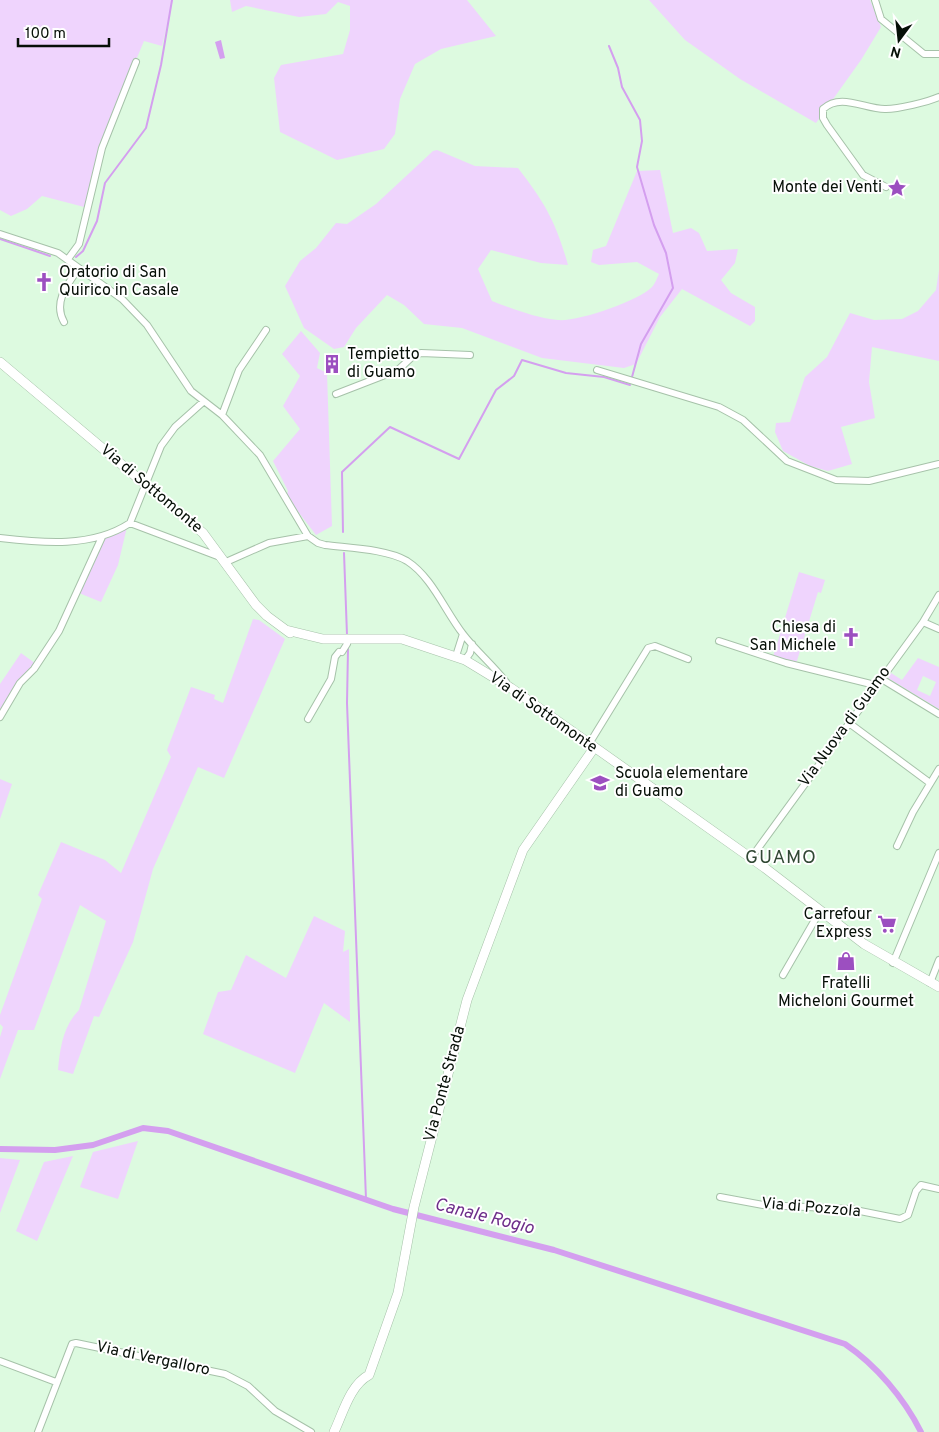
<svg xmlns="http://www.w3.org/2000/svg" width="939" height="1432" viewBox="0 0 939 1432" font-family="Overpass,sans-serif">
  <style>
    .green { fill: #efd4fd; fill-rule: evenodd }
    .water { fill: #d49fef }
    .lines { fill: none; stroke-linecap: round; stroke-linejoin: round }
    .stream { stroke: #d49fef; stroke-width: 2 }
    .canal { stroke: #d49fef; stroke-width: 6 }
    .street-casing { stroke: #a6c2a9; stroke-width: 8 }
    .secondary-casing { stroke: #a6c2a9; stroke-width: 10 }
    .street { stroke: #fff; stroke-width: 6 }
    .secondary { stroke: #fff; stroke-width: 9 }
    .labels { text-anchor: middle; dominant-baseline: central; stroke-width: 4; stroke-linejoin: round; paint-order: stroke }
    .poi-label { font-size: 16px; fill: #060f07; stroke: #fff; text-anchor: end }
    .street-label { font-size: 16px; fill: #060f07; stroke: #fff }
    .water-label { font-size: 18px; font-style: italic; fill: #6e2e8a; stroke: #fff }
    .quarter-label { font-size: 19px; letter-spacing: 1px; fill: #314834; stroke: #fff }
  </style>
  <rect width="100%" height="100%" fill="#ddfae0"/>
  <path class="green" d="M0 0H173L162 46 144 41 100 146 88 208 42 196 27 209 11 216 0 210Z
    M230 0H467L496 36 441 49 415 64 400 99 395 134 384 149 337 160 280 132 274 78 281 65 343 54 350 30V6L338 2 326 14 299 17 246 6 232 12Z
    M649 0H870L881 27 861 60 816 123 740 79 685 40Z
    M437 150 475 166 518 168C545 203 556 222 568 265L541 263 491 250 478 269 492 301C513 309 536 318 558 320 577 322 639 301 652 287 655 284 657 278 659 274L637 262 599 265 591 262 593 250 606 246 637 171 660 170 673 233 691 228 699 233 707 251 738 249 735 263 721 280 731 293 755 307V321L750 326 682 289 660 317 636 364 624 368 542 358 462 328 424 324 404 305 387 295 356 328 344 347 334 349 304 328 285 286 300 261 316 248 336 223 347 224 376 204 433 151Z
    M939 270V361L872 347 869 382 875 418 841 427 852 464 828 471 810 466 783 451 775 432 776 423 790 422 805 377 827 357 850 313 874 320 902 319 918 311 936 290Z
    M301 331 320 353 317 368 327 373 332 526 316 535 286 496 288 491 273 461 300 429 283 406 300 376 282 354Z
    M127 527 118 565 101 602 79 593 101 539Z
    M799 572 825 580 821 593 818 592 796 664 773 657Z
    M253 619 259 620 285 639 224 778 198 767 153 869 133 942 99 1017 94 1016 73 1074 58 1070C60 1048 63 1026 79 1010L106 921 80 905 34 1030H18L0 1079V1037L3 1027 0 1024V1015L42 899 38 895 61 842 105 860 121 873 171 757 167 750 191 687 215 695 214 699 223 703Z
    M21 653 36 664 0 715V684Z
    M918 658 939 667V709L888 678 891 673 902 680ZM923 676 936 682 930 696 917 690Z
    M0 779 12 784 0 819Z
    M314 916 345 931 343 952 349 949 350 1022 324 1003 295 1073 203 1034 218 992 231 990 246 955 286 978Z
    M138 1141 118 1199 80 1187 93 1152Z
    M73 1156 37 1241 16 1231 44 1162Z
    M0 1158 20 1160 0 1213Z"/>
  <path class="water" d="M221 40 225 58 220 59 215 42Z"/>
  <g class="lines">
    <path class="stream" d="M609 46 618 68 622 87 640 120 642 141 637 167 654 225 666 253 673 288 641 344 632 377
      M0 239 50 256
      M76 257 83 251 97 221 105 183 146 128 161 65 172 0
      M343 532 342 472 390 427 459 459 496 390 514 376 522 360 566 373 604 377 630 385
      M344 553 347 635
      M348 649 347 703 366 1199"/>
    <path class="canal" d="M0 1149 55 1150 93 1145 143 1128 168 1131 393 1209 554 1250 845 1344C876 1365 904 1398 921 1432"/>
    <g class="street-casing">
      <path id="street" d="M875 0 881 19 924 54H939
        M886 187 863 175 827 125 823 118V109C841 92 866 110 886 109 898 109 928 102 939 97
        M0 234 58 253 122 299 147 325 191 391 222 415 260 455 308 536 318 543 325 545C348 548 387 549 407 561 432 577 445 611 463 634 476 651 493 665 506 682
        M68 259 79 244 102 148 136 62
        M64 322C53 302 67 285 79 268
        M597 370 719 407 743 420 787 461 836 480 869 481 939 464
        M336 394 398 370 413 356 421 353 470 355
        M222 415 239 370 266 330
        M130 523 220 557
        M0 538C43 543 92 548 130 523L161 446 175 427 203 402
        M226 562 269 543 308 536
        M923 622 939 629
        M719 641 786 663 875 685
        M342 652 347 644
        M456 656 463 634
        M465 660 470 653 472 644
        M880 678 939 714
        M0 717 20 683 34 669 59 631 102 537
        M308 719 331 679 335 657 339 652
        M849 723 930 783
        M589 744 648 648 655 646 688 659
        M897 846 913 812 939 769
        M751 858 923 622 939 595
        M893 963 939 853
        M783 975 820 911
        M930 983 939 960
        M720 1197 763 1205 850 1209 900 1219 908 1215 916 1191 921 1185 939 1189
        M0 1361 56 1382
        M38 1432 72 1344 76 1343 225 1374 248 1386 275 1411 311 1432"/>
    </g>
    <g class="secondary-casing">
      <path id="secondary" d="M0 362 203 533 256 605 267 616 290 633
        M286 630 323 639H402L465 660 511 688 765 868 864 944 939 987
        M334 1432C343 1413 350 1385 369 1375L398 1293 414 1207 467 1000 523 850 594 748"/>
    </g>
    <use href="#street" class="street"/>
    <use href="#secondary" class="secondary"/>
  </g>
  <defs>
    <g id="sight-bare" transform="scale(1.5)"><path d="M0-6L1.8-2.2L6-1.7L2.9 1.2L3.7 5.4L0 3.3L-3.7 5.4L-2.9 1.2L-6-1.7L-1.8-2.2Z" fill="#9c4fc0" stroke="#fff" stroke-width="2.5" paint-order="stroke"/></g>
    <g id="church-bare" transform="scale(1.5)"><path d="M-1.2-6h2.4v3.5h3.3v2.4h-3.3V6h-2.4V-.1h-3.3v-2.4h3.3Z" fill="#9c4fc0" stroke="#fff" stroke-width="2.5" paint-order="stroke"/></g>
    <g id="building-bare" transform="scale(1.5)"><path d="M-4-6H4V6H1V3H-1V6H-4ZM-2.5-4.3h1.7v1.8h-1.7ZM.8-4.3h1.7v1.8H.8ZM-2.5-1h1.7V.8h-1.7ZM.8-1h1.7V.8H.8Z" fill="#9c4fc0" stroke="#fff" stroke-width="2.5" paint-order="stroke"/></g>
    <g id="school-bare" transform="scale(1.5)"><path d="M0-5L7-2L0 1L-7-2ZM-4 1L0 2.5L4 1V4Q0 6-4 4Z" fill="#9c4fc0" stroke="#fff" stroke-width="2.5" paint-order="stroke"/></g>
    <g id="supermarket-bare" transform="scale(1.5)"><path d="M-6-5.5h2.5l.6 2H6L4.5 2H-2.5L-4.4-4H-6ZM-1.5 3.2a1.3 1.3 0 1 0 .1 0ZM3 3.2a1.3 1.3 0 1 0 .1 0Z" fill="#9c4fc0" stroke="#fff" stroke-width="2.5" paint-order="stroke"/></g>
    <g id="shop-bare" transform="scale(1.5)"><path d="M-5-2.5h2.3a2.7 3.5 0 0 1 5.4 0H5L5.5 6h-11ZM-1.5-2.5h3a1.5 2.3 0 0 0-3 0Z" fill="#9c4fc0" stroke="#fff" stroke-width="2.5" paint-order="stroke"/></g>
  </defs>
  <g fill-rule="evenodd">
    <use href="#sight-bare" x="897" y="188"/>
    <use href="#church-bare" x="44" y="282"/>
    <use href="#building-bare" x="332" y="364"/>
    <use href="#church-bare" x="851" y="637"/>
    <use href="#school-bare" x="600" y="783"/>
    <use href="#supermarket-bare" x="887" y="924"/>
    <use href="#shop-bare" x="846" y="961"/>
  </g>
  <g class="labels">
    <g class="poi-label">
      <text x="882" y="188">Monte dei Venti</text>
      <text x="59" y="273" text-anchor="start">Oratorio di San<tspan x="59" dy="18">Quirico in Casale</tspan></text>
      <text x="347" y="355" text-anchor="start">Tempietto<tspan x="347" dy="18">di Guamo</tspan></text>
      <text x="836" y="628">Chiesa di<tspan x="836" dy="18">San Michele</tspan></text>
      <text x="615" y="774" text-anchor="start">Scuola elementare<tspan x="615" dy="18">di Guamo</tspan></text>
      <text x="872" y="915">Carrefour<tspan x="872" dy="18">Express</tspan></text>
      <text x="846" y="984" text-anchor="middle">Fratelli<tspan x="846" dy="18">Micheloni Gourmet</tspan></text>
    </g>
    <g class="street-label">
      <text transform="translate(151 489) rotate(40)">Via di Sottomonte</text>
      <text transform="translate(543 713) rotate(35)">Via di Sottomonte</text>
      <text transform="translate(845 727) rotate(-54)">Via Nuova di Guamo</text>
      <text transform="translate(445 1084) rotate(-75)">Via Ponte Strada</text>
      <text transform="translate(811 1208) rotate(5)">Via di Pozzola</text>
      <text transform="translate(153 1359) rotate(12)">Via di Vergalloro</text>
    </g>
    <g class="water-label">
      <text transform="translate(484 1217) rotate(14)">Canale Rogio</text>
    </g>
    <g class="quarter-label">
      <text x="781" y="858">GUAMO</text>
    </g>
  </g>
  <g transform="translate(899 40) rotate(195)" stroke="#ffffff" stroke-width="4" paint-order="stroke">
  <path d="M0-4L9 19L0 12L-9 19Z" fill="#060f07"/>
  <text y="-8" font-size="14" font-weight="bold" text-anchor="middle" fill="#060f07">N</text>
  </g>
  <path d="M18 38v8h91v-8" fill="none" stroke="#060f07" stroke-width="2.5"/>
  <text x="25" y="38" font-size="15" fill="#060f07" stroke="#ffffff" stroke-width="4" paint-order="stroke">100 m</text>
</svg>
